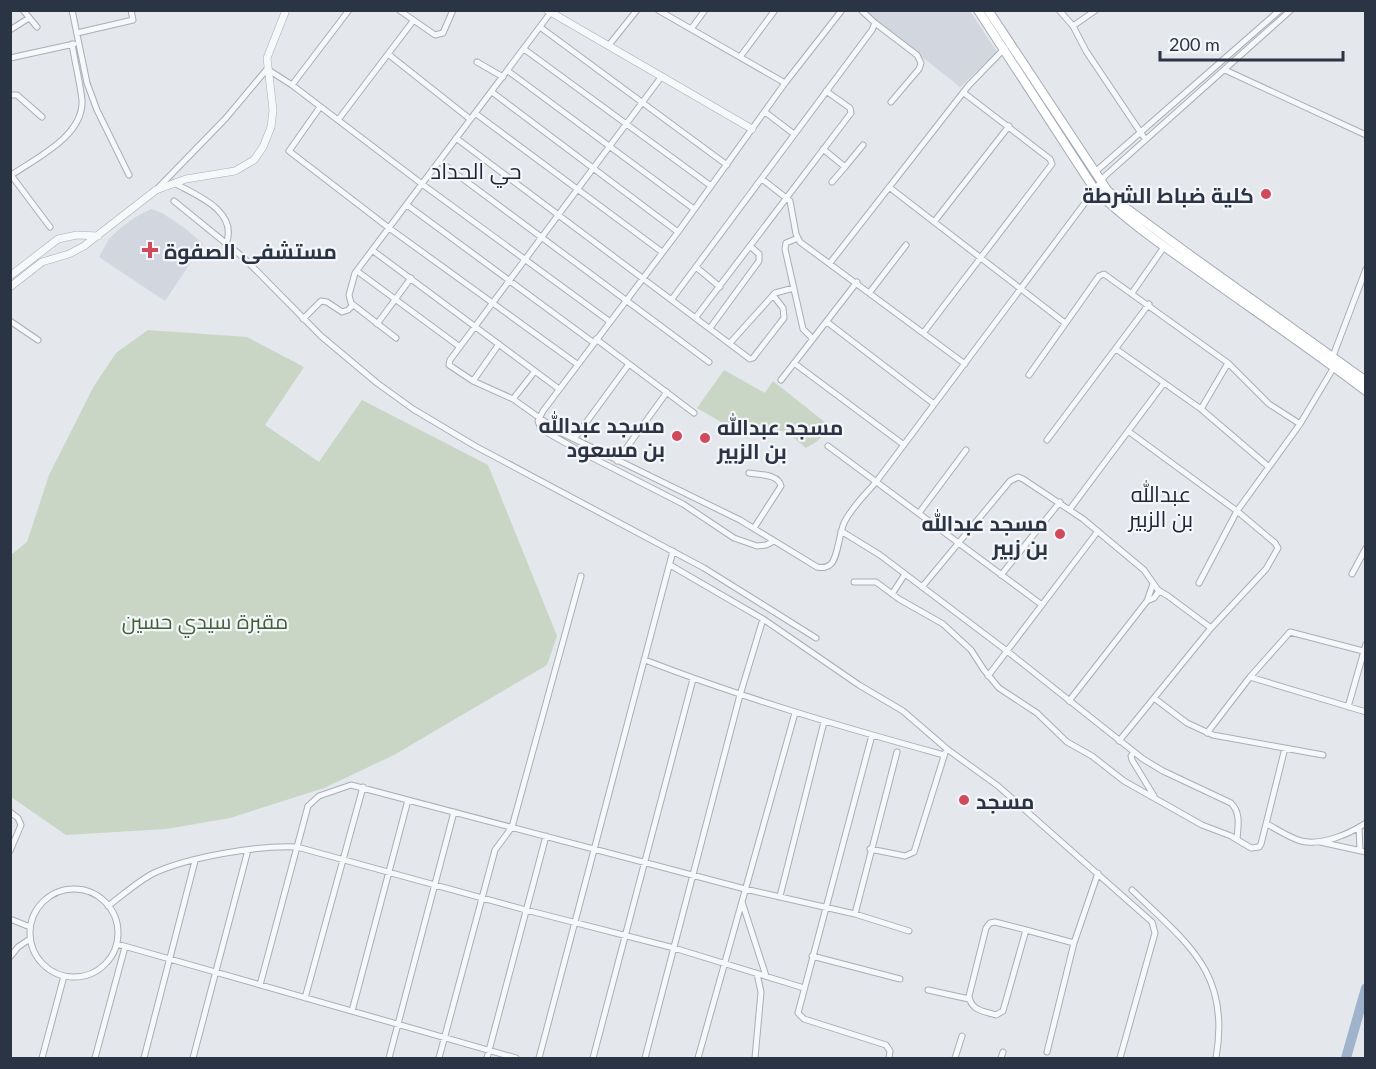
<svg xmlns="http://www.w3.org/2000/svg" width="1376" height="1069" viewBox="0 0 1376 1069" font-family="Lato,Cairo,sans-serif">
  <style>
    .built { fill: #d2d6de }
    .green { fill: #c9d6c5 }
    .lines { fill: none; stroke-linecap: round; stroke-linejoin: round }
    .river { stroke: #9fb4cc; stroke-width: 10 }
    .minor-casing { stroke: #a9aeb7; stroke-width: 7 }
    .tertiary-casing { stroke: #a9aeb7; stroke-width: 8 }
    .primary-casing { stroke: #a3abb8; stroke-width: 10 }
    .minor { stroke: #f7f8fa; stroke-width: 5 }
    .tertiary { stroke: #f7f8fa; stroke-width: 7 }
    .primary { stroke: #fff; stroke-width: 8 }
    .poi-dot { fill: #d1495b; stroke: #f4f6f9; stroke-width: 2 }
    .labels { text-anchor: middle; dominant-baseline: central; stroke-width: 4.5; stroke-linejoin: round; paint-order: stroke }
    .poi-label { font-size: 21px; font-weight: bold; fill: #2b3445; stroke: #f4f6f9; text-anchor: end }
    .park-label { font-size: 21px; fill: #3f6138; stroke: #f4f6f9 }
    .neighbourhood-label { font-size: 22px; fill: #1d2536; stroke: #f4f6f9 }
  </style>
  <rect width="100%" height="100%" fill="#e4e7ec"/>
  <path class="built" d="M864 11H970L997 52 960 87Z
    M151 209 162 213 186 229 203 244 165 301 99 257 109 239 119 229 134 218Z"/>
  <path class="green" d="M148 330 247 337 304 367 265 425 319 462 362 400 488 465 557 636 547 665 394 755 324 788 230 818 166 829 66 835 11 797 12 554 27 542 49 475 94 386 116 353Z
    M724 370 765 393 773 381 831 427 816 442 806 448 788 433 753 423 733 429 697 408Z"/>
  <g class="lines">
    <path class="river" d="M1346 1058 1366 988"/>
    <g class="minor-casing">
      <path id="minor" d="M23 10 37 27
        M72 10 87 83 97 110 129 175
        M399 10 435 35 443 33 453 10
        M658 10 785 83
        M1059 10 1073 26 1096 10
        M875 23 917 55 921 63 919 69 891 102
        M1073 26 1086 51 1143 136
        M540 27 727 165
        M691 29 705 10
        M10 30 29 18
        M77 33 133 20 131 10
        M609 45 637 10
        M524 49 711 186
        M388 54 470 119
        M740 57 775 10
        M10 58 74 44
        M477 62 503 77
        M1225 70 1366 135
        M508 71 694 209
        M662 76 450 360 449 365 473 381 513 399 558 431 740 520 817 567C823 568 827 568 831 564 838 557 839 534 844 523 851 508 865 495 876 482L1105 176 1291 10
        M292 85 349 10
        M492 92 678 232
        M10 95H17L42 117
        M320 107 289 151 389 228 577 364
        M765 112 794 134
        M475 113 662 252
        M338 120 413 21
        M456 138 750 359 753 358 784 318 783 308 773 295
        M823 149 845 167 832 182
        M439 161 709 362
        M845 167 863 145
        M1094 173 1280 10
        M11 175 50 227
        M10 176C36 158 84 136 82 100 80 82 75 63 72 44
        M762 179 790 201 796 234 800 242 965 364
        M174 183C196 195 239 211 226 244
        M889 187 1065 323
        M156 190 226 118 267 69 292 85 422 184 609 321
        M174 201 244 258 321 336 377 383 413 409 475 446 704 568 816 638
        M407 205 594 343
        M934 222 1009 126
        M798 238 786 243 785 249 803 329 813 339
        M372 250 559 389
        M830 263 969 85 1005 48
        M696 267 720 287
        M357 271 460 347
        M870 292 906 245
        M1132 293 1164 247
        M672 299 872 30 875 23 861 10
        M696 317 851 113 850 108 826 91
        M303 319 321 301 327 302 342 312 348 310 353 305
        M10 321 38 340
        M827 322 934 404
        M377 324 411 278
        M710 328 759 261V254L751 247
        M924 332 1052 164 1050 159 964 93
        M396 338 351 303 349 295 355 273 551 12
        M596 339 694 413
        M730 343 775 293 794 288
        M1116 349 1201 409 1269 467
        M1333 356 1366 269
        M794 363 904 445
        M1029 375 1099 276 1104 274 1228 363 1269 404 1300 424
        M781 380 857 282
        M473 381 499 344
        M513 399 535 371
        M1201 409 1228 363
        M574 439 629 364
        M1047 440 1149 304
        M828 446 1042 605
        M617 461 667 392
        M749 473C761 475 778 474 781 486L754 528
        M1070 509 1164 383
        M919 513 966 450
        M841 531 880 555 1007 651 1143 759 1163 771 1231 803C1241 813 1238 826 1237 839
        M774 541 766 545 757 546 734 538 683 504 583 453 541 429 538 421 543 411 678 232 785 83 842 10
        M670 565 763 619 859 685 903 711 947 749 998 786 1152 922 1155 933 1120 1058
        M1352 574 1366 548
        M1001 575 1060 502
        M854 582H876L899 599 943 624 971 650 984 670 999 688 1037 713 1067 742 1092 756 1124 781 1202 825 1231 836 1251 848 1259 847 1261 844 1285 748
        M1199 583 1237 511 1300 424 1334 367
        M922 587 1010 481 1018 477 1023 479 1083 519 1144 570 1158 590 1168 596 1211 628
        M892 594 905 574
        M1147 601 1153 584
        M645 660C743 698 842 727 944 755
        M988 676 1098 531
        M1250 677 1366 712
        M1154 698 1187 723 1213 735 1323 755
        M1069 701 1147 601 1154 598 1159 591
        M1348 707 1366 644
        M1207 733 1250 677 1290 632 1363 651
        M872 735 798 1013 804 1019 886 1045 890 1051 889 1058
        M1119 741 1211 628 1266 569 1278 548 1275 543 1237 511 1128 431
        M1134 752 1131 756 1132 760 1154 796
        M10 812 18 818 21 825 10 851
        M1267 824C1278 830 1290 838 1301 841 1322 846 1349 834 1366 823
        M1359 827 1360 850
        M1320 842 1366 852
        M870 849 905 856 914 852 945 753
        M30 933a44 44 0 1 1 88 0a44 44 0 1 1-88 0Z
        M1132 890C1188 944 1231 973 1216 1058
        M780 896 824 722
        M742 902 766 976
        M108 906C123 895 138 881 154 873 189 857 259 845 297 847L526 910 674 948 804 988
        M855 914 897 752
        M10 919 30 927
        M995 922 1026 930 1003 1011 996 1015C984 1011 971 1011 969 996L986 928 990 923Z
        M1026 930 1074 943
        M117 944 516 1058
        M812 956 900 979
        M10 957 18 947 30 939
        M260 985 308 806 319 796 351 785 745 889 855 914 909 931
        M928 990 969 999
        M305 998 363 787
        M352 1011 408 800
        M1047 1052 1074 943 1098 873
        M42 1058 64 976
        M95 1058 125 947
        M144 1058 195 861
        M193 1058 248 850
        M389 1058 454 812
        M439 1058 495 850 512 827 581 576
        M487 1058 546 836
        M539 1058 673 551
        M593 1058 693 679
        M645 1058 740 695 763 619
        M698 1058 795 713
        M755 1058 761 992 757 974
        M955 1058 962 1036
        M1001 1058 1003 1052"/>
    </g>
    <g class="tertiary-casing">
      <path id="tertiary" d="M547 10 752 129
        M10 276 58 239 77 235 98 236
        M10 287 42 262 69 254 84 246 156 190 186 179 235 171 254 160 263 147 271 127 273 110 267 58 286 10"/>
    </g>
    <g class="primary-casing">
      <path id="primary" d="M978 10 1095 190C1130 224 1171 251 1210 279 1262 316 1315 352 1366 391
        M988 10 1107 190 1126 208 1190 255 1366 381"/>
    </g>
    <use href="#minor" class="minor"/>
    <use href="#tertiary" class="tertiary"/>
    <use href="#primary" class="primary"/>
  </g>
  <g class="poi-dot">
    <circle cx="1266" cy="194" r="6"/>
    <path d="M147 241h6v6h6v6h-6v6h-6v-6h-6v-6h6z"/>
    <circle cx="677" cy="436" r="6"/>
    <circle cx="705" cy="438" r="6"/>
    <circle cx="1060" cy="534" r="6"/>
    <circle cx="964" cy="800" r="6"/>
  </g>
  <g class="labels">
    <g class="poi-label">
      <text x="1254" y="194">كلية ضباط الشرطة</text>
      <text x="164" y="250" text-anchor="start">مستشفى الصفوة</text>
      <text x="665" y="424">مسجد عبدالله<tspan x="665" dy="24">بن مسعود</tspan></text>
      <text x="717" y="426" text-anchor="start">مسجد عبدالله<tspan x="717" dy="24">بن الزبير</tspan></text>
      <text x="1048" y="522">مسجد عبدالله<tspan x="1048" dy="24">بن زبير</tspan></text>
      <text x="976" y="800" text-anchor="start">مسجد</text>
    </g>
    <g class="park-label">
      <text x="205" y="620">مقبرة سيدي حسين</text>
    </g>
    <g class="neighbourhood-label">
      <text x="476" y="170">حي الحداد</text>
      <text x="1161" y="493">عبدالله<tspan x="1161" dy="25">بن الزبير</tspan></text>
    </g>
  </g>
  <rect width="1376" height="1069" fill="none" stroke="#2b3445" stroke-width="24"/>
  <path d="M1160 51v9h183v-9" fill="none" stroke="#2b3445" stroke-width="3"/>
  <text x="1169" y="51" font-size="18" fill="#2b3445" stroke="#f4f6f9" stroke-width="4.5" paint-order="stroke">200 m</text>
</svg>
